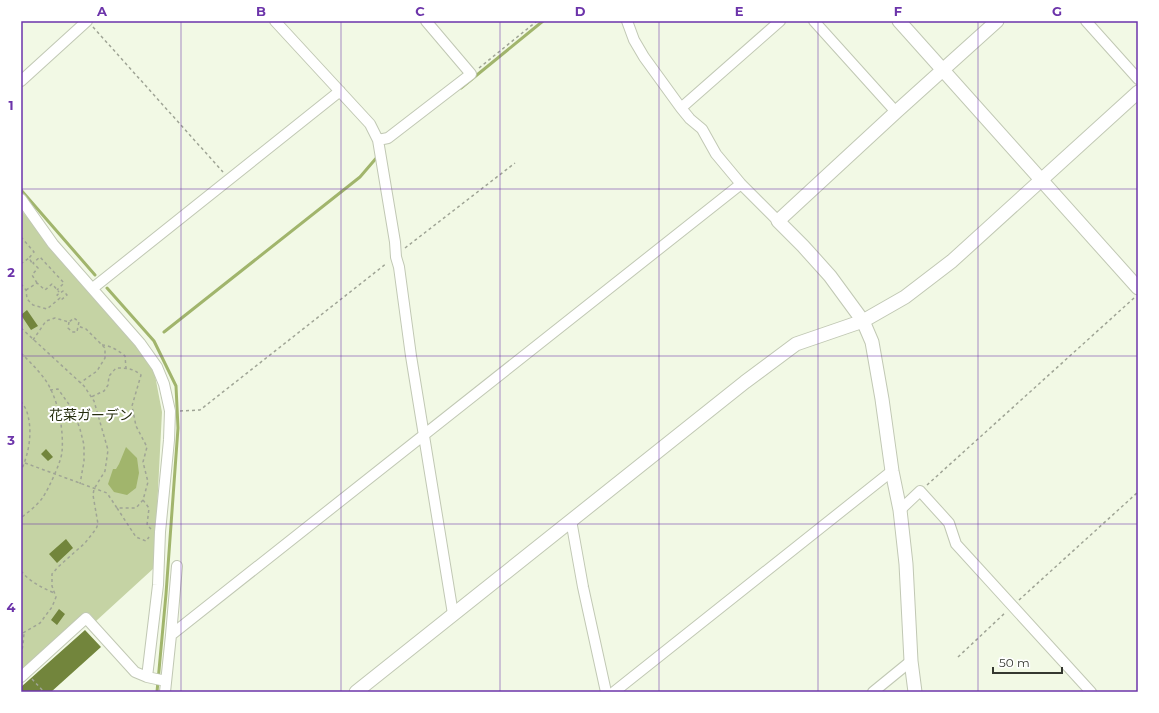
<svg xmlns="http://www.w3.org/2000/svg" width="1159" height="713" viewBox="0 0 1159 713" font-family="Montserrat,'Noto Sans JP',sans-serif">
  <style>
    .green { fill: #c5d3a4 }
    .water { fill: #a1b56c }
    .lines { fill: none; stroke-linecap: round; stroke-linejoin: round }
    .stream { stroke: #a1b56c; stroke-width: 3 }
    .building { fill: #72853c }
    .minor-casing { stroke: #c1c8b4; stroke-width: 12 }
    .tertiary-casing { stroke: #c1c8b4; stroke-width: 15 }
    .path { stroke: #9fa495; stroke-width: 1.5; stroke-dasharray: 3 3; stroke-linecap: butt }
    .minor { stroke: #fff; stroke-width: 10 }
    .tertiary { stroke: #fff; stroke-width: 13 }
    .grid { fill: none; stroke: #6c34aa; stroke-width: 1; stroke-opacity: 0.55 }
    .labels { text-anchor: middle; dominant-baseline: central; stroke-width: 4; stroke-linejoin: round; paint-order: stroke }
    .park-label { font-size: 14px; fill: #272f0f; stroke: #fff }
    .neatline { fill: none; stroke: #6c34aa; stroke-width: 1.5 }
    .grid-label { font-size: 13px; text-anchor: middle; font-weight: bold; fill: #6c34aa }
  </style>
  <rect width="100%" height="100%" fill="#f2f9e5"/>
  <path class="green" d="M21 210 153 365 162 412 154 568 96 621 89 613 21 674Z"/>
  <path class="water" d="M126 447 137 458 139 473 136 488 127 495 114 492 108 484 113 469H116L119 464Z"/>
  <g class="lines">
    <path class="stream" d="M461 88 543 21
      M21 190 95 275
      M107 288 154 341 176 386 178 428 166 594 157 692
      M164 332 360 177 378 156"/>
  </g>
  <path class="building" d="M27 310 38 326 31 330 21 315Z
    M46 449 53 457 48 461 41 454Z
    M66 539 73 548 57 563 49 554Z
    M59 609 65 614 57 625 51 620Z
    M85 630 101 647 51 692H21V687Z"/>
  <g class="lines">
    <g class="minor-casing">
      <path id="minor" d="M275 21 370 124 378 140 395 242 396 257 399 267 411 356 453 614
        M627 21 634 40 644 57 681 108
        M814 21 896 112
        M1086 21 1138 79
        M21 81 87 21
        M378 140 388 138 471 74 426 21
        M21 199 53 244 140 343 157 367 164 384 170 411 169 440 160 532 158 585 147 677 166 681
        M778 221 741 184 716 154 702 129 690 119 681 108 780 21
        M93 288 340 91
        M900 510 920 491 949 523 956 544 1091 692
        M571 520 583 587 606 692
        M171 635 177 566
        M21 677 86 618 135 672 147 677
        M165 692 171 635 741 184
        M614 692 892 471
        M873 692 911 661"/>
    </g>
    <g class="tertiary-casing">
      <path id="tertiary" d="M899 21 1138 288
        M356 692 745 382 796 344 863 321 905 297 952 261 1138 92
        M915 692 911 661 906 564 900 510 892 471 882 399 872 342 863 321 830 276 803 246 778 221 896 112 997 21"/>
    </g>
    <path class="path" d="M93 27 223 172
      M479 68 537 21
      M21 237 34 252 29 258
      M405 248 515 163
      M21 262 22 263 29 258 32 263
      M37 283 32 275 38 268 33 263 40 257 64 283 57 290
      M21 284 26 290 27 299 33 305 47 309 60 298 61 300 67 295 63 291 57 295 60 298
      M26 290 37 283 45 290 52 284 59 292
      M69 322 68 328 72 332H77L78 326
      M21 328 84 386 94 401 108 450 105 471 94 489 93 495 98 524 96 529 85 543 58 567 52 574V586L56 597 52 607 40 623 21 634
      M33 340 46 321 55 318 69 322 74 318 79 322 78 326 86 329 105 348V358L97 371 80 383
      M102 345C110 345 119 351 125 356L126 368
      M21 353C29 361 37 369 44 378 58 397 64 429 62 452 61 462 49 488 43 497 38 505 28 512 21 518
      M50 390 58 389 73 410 80 429 84 445V461L80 484
      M21 401C23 405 26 408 27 412 33 432 29 453 21 471
      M180 411 200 410 387 263
      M25 463 107 493 117 508H136L143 500 148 482 143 462 147 447 136 426 132 406 141 375C133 368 126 368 116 368L109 376 108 385 104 391 91 397
      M927 485 1134 298
      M143 500 149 508 147 525 151 529
      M117 508 136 537 146 541 149 537
      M21 571C30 582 41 587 54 593
      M1019 600 1138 492
      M21 655 23 645 24 633
      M958 657 1006 612
      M32 679 44 692
      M1137 692 1138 691"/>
    <use href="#minor" class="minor"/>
    <use href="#tertiary" class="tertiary"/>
  </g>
  <path class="grid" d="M181 21V692M341 21V692M500 21V692M659 21V692M818 21V692M978 21V692M21 189H1138M21 356H1138M21 524H1138"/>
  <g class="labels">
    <g class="park-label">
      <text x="91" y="415">花菜ガーデン</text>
    </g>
  </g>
  <rect width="1159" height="713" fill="none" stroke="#ffffff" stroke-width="44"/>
  <path d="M993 667v6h69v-6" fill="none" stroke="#353830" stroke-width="2"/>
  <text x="999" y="667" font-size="12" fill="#353830" stroke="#ffffff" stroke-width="3" paint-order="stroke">50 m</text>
  <rect x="22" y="22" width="1115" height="669" class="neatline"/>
  <g class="grid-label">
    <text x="102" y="16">A</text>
    <text x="261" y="16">B</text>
    <text x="420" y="16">C</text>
    <text x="580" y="16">D</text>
    <text x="739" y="16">E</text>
    <text x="898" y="16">F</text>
    <text x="1057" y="16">G</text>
    <text x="11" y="110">1</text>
    <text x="11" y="277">2</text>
    <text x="11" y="445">3</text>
    <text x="11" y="612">4</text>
  </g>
</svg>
